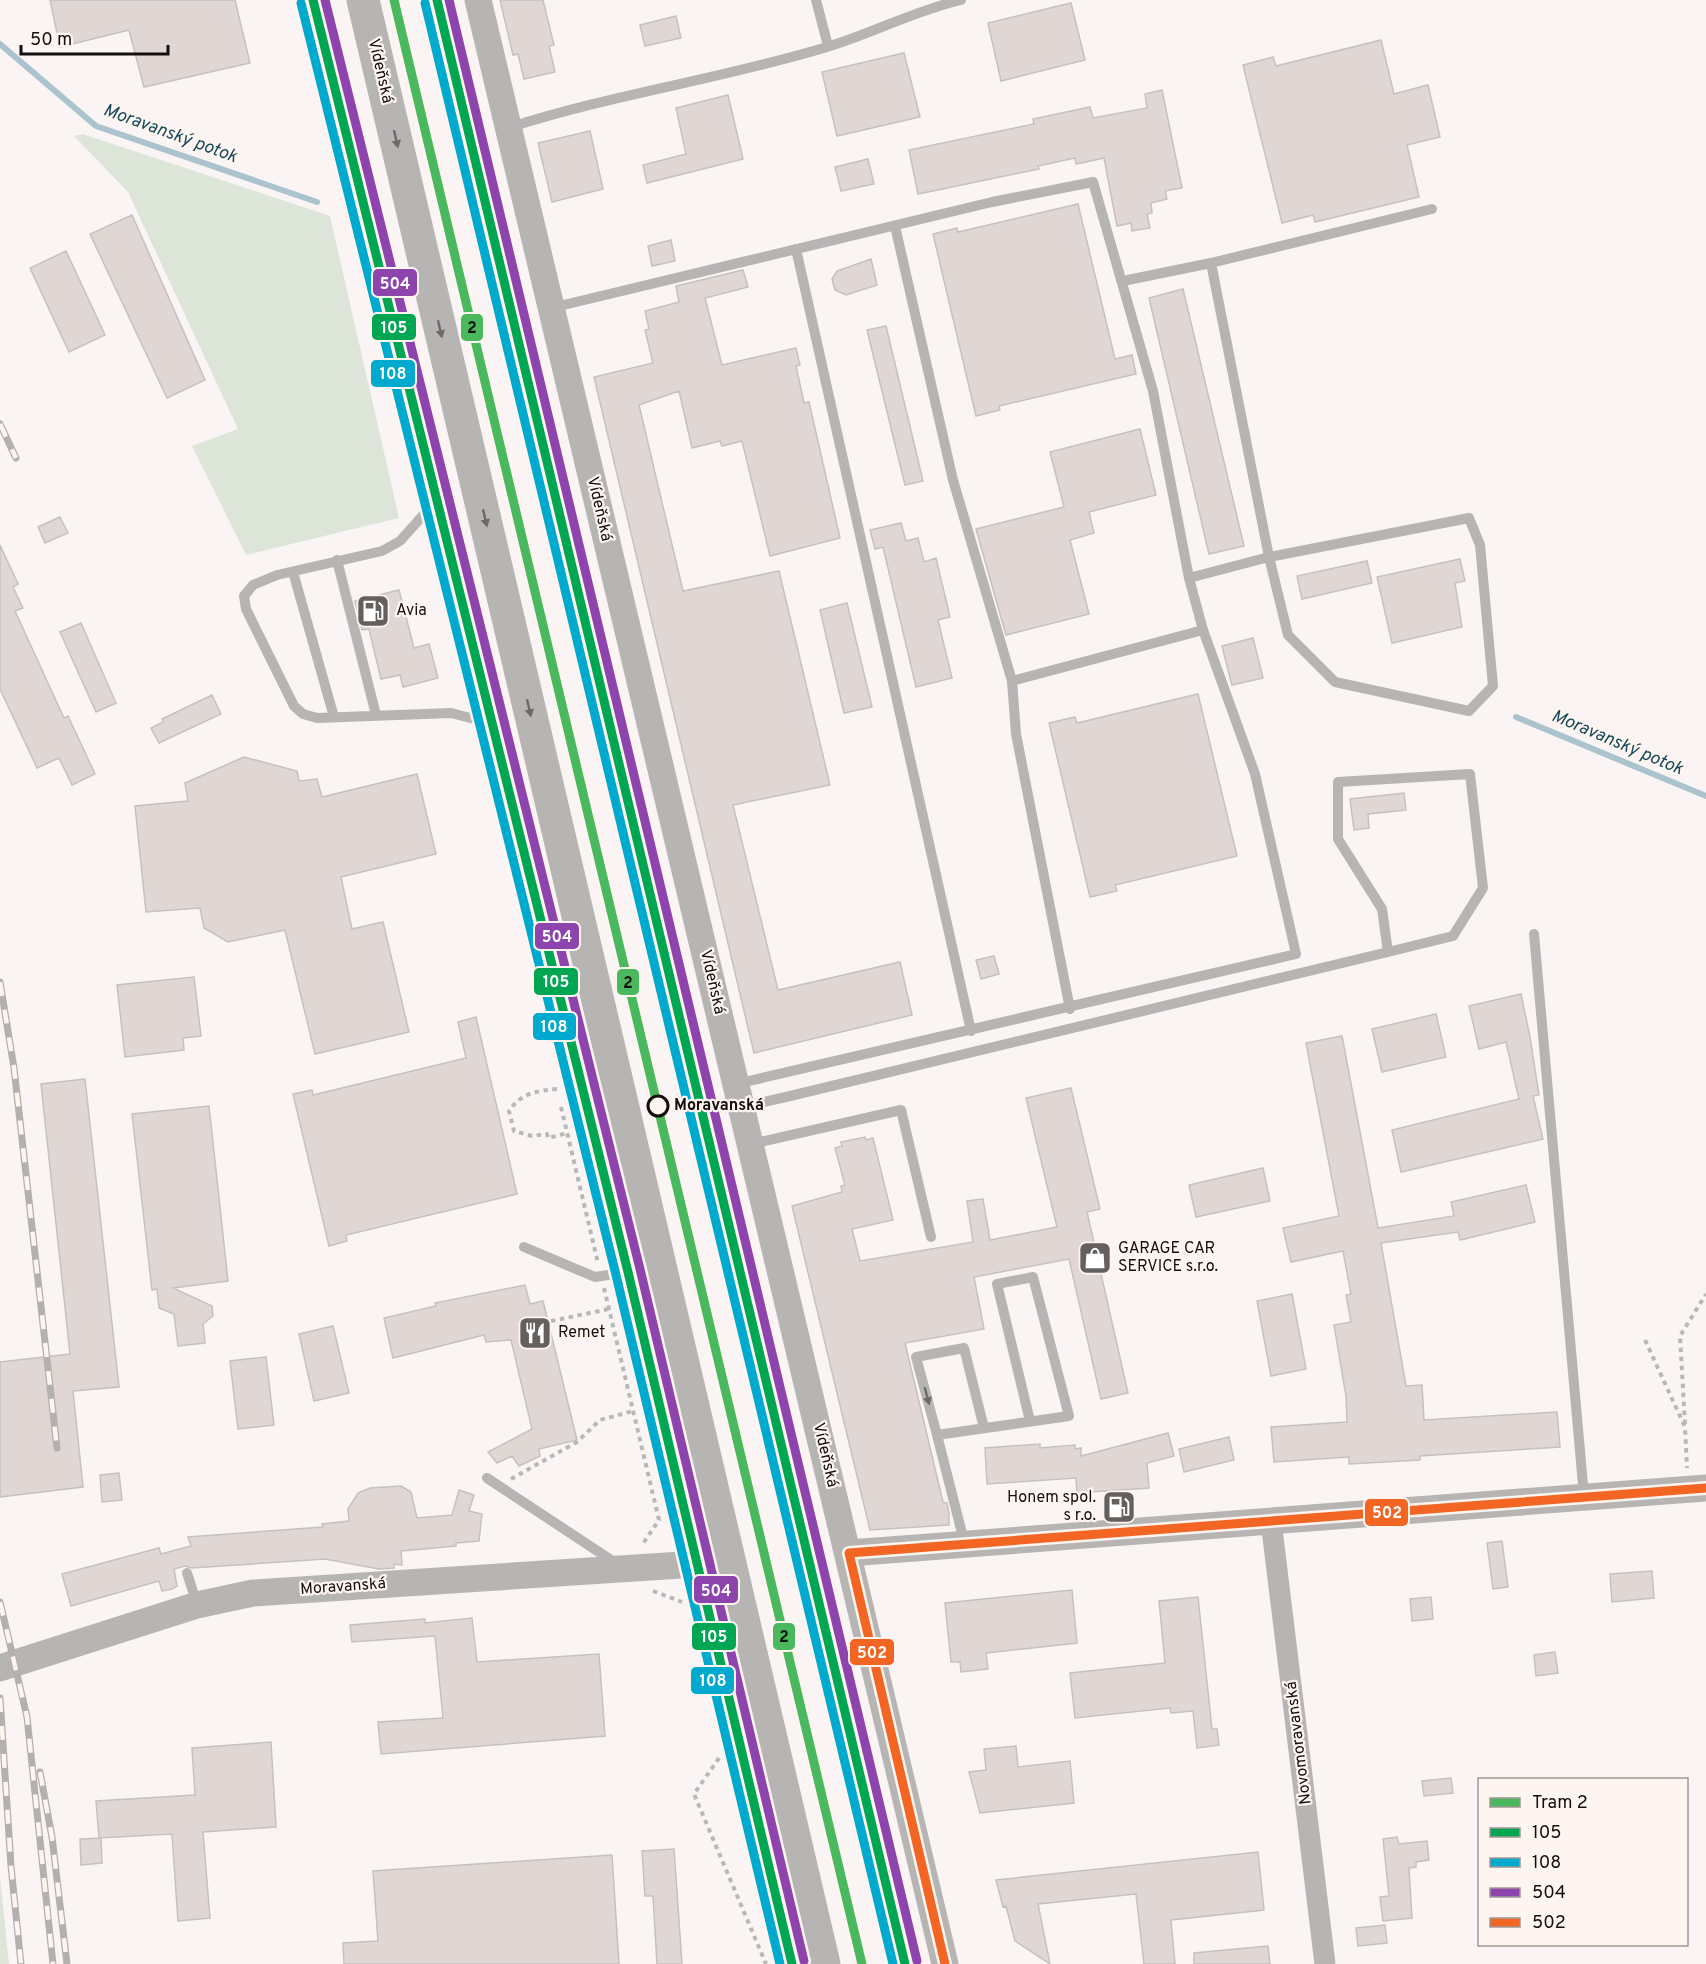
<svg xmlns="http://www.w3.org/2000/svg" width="1706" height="1964" viewBox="0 0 1706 1964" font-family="Overpass,sans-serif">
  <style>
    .green { fill: #dce5d8 }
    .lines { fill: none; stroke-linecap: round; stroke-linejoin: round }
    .stream { stroke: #aac3cd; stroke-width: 6 }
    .building { fill: #e0d7d4; stroke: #c5c1bf; stroke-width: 1.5 }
    .path { stroke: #b9b8b7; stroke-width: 4; stroke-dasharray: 4.5 4.5; stroke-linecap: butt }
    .service { stroke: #b7b5b4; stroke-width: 10 }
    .minor { stroke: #b7b5b4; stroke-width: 21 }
    .tertiary { stroke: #b7b5b4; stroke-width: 27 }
    .trunk { stroke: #b7b5b4; stroke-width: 33 }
    .rail-casing { stroke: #b3b0ae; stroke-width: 7 }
    .rail { stroke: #fef4f0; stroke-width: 4.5; stroke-dasharray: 14; stroke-linecap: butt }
    .bus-1-casing { stroke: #fef4f0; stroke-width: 14 }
    .bus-2-casing { stroke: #fef4f0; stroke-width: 14 }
    .bus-3-casing { stroke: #fef4f0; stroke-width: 14 }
    .bus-4-casing { stroke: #fef4f0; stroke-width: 14 }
    .bus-1 { stroke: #00a651; stroke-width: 9 }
    .bus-2 { stroke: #00a9ce; stroke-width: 9 }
    .bus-3 { stroke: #8e44ad; stroke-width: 9 }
    .bus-4 { stroke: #f26522; stroke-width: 9 }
    .tram-1-casing { stroke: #fef4f0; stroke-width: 14 }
    .tram-1 { stroke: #4ab95d; stroke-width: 9 }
    .oneway { fill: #6d6a69 }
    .stop-dot { fill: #fef4f0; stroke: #120f0d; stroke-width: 3 }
    .labels { text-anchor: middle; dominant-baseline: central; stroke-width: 4.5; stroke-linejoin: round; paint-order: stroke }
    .street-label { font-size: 16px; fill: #120f0d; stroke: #fef4f0 }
    .poi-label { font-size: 16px; fill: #120f0d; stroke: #fef4f0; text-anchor: start }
    .stop-label { font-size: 16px; font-weight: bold; fill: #120f0d; stroke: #fef4f0; text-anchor: start }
    .water-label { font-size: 18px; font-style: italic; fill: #144a5b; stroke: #fef4f0 }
    .line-badge { stroke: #fef4f0; stroke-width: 2 }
    .badge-label { font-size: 16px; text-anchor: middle; font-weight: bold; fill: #fff }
    .pale-badge-label { font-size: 16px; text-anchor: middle; font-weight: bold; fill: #111 }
  </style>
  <rect width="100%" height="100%" fill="#faf5f4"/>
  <path class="green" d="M83 134 330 216 399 518 246 555 192 446 238 429 128 192 74 136Z
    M0 1876 9 1964H0Z"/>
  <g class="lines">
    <path class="stream" d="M0 44 96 126 317 202
      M1516 717 1706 796"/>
  </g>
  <path class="building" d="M50 0H235L250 63 144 87 129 30 60 47Z
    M500 0H543L554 45 549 46 555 72 524 79 518 54 513 55Z
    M1071 3 1085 60 1001 81 988 23Z
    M676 16 681 38 645 46 640 25Z
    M1381 40 1394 94 1428 85 1440 137 1407 145 1419 197 1315 222 1313 215 1282 223 1243 65 1273 57 1276 66Z
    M904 53 920 117 837 136 822 72Z
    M1162 90 1182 188 1165 191 1167 199 1151 203 1152 213 1147 214 1150 228 1132 231 1131 223 1117 226 1104 158 1076 164 1075 158 1038 166 1039 169 918 194 909 150 1034 124 1033 119 1090 107 1093 118 1147 108 1145 94Z
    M728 95 743 159 647 183 643 165 686 154 676 108Z
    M590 131 603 189 552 202 538 143Z
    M868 159 874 184 841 191 835 167Z
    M1078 204 1115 359 1132 355 1136 374 999 406 1000 410 976 416 933 234 957 228 958 232Z
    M132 215 205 380 167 398 90 234Z
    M671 240 675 261 652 266 648 246Z
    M66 251 105 335 69 352 30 268Z
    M871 259 877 285 846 295 835 290 832 279 837 271Z
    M743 270 748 287 705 298 722 365 796 348 800 365 796 366 804 403 809 402 840 538 770 556 742 441 722 446 720 441 692 448 679 391 639 405 683 591 779 571 830 785 733 805 778 990 900 962 912 1015 754 1053 594 377 653 363 645 330 649 329 645 311 679 302 676 286Z
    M1183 289 1244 546 1209 554 1149 298Z
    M886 326 923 481 905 485 867 330Z
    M1140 429 1156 495 1089 512 1094 533 1070 540 1089 614 1006 635 976 529 1064 507 1050 452Z
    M60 517 68 533 45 543 38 527Z
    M901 523 906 541 918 538 924 562 936 558 950 617 938 620 952 678 916 687 883 547 875 549 870 530Z
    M0 545 18 584 13 587 23 608 15 611 64 718 68 716 95 774 72 785 59 758 37 768 0 689Z
    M1460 559 1465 581 1455 583 1462 627 1392 643 1377 577Z
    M1367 561 1372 583 1302 599 1297 576Z
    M399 590 414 648 429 644 438 678 403 687 400 675 381 679 369 629 362 630 355 601Z
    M847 603 872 707 844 713 820 610Z
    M81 623 116 703 96 712 60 632Z
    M1253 638 1263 678 1232 685 1222 646Z
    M1198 694 1237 856 1115 885 1117 891 1090 897 1049 723 1075 717 1077 723Z
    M212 695 221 714 159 743 151 728 163 722 162 719Z
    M244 757 297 771 299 781 317 779 322 797 417 774 436 854 341 877 352 929 383 922 409 1032 315 1054 285 930 228 942 204 928 200 908 146 912 135 806 188 801 185 783Z
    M1404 793 1406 810 1368 814 1369 828 1354 830 1350 799Z
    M994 956 999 974 981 979 976 960Z
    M194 977 201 1036 183 1038 184 1050 125 1057 117 985Z
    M1521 994 1530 1037 1539 1095 1533 1096 1543 1139 1401 1172 1392 1130 1519 1099 1506 1042 1479 1049 1469 1006Z
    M1436 1014 1446 1057 1382 1072 1372 1029Z
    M476 1017 517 1194 346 1235 347 1241 329 1246 293 1094 312 1090 313 1095 466 1058 458 1022Z
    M1342 1036 1378 1228 1454 1216 1451 1202 1526 1185 1535 1222 1460 1240 1458 1232 1381 1243 1406 1386 1422 1385 1424 1420 1557 1412 1560 1447 1420 1456V1460L1349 1464V1457L1274 1462 1271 1427 1347 1422 1346 1396 1334 1325 1351 1322 1346 1295 1351 1294 1343 1251 1291 1262 1283 1228 1339 1216 1306 1043Z
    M85 1079 119 1387 73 1391 83 1487 0 1497V1362L70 1354 41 1084Z
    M1071 1088 1100 1209 1087 1212 1128 1393 1101 1399 1069 1259 974 1277 984 1329 905 1343 943 1502 947 1503 949 1513V1525L870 1530 792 1206 842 1192 841 1186 845 1185 835 1148 842 1146 841 1142 865 1137 866 1140 873 1138 893 1220 852 1229 860 1261 973 1242 967 1201 983 1199 990 1240 1057 1227 1026 1098Z
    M209 1106 228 1281 173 1288 212 1306 213 1316 203 1324 205 1343 178 1346 174 1314 159 1308 157 1289 152 1290 132 1114Z
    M1263 1168 1270 1201 1196 1217 1189 1185Z
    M525 1285 530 1304 543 1301 577 1440 539 1449 540 1456 519 1466 512 1456 497 1463 488 1452 532 1429 511 1340 486 1342 484 1335 393 1358 384 1318 436 1306 435 1303Z
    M1292 1294 1306 1369 1271 1376 1257 1301Z
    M333 1326 349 1393 314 1401 299 1334Z
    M266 1357 274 1425 238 1429 230 1361Z
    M1168 1433 1174 1456 1147 1463 1149 1488 1077 1493 1076 1478 987 1484 985 1448 1040 1444V1448L1075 1445V1449L1081 1448V1456Z
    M1229 1437 1234 1460 1184 1472 1179 1449Z
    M119 1473 122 1500 102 1502 100 1475Z
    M401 1486 411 1492 417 1518 452 1515 459 1490 474 1495 469 1511 482 1514 479 1541 456 1543V1546L401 1551 402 1565 394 1564V1568L379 1569 325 1559 192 1568 185 1566 174 1569 177 1586 172 1589 162 1591 159 1581 71 1606 62 1574 159 1548 161 1554 191 1546 188 1537 323 1527 322 1524 349 1521 348 1509 358 1493 370 1488Z
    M1502 1541 1508 1587 1493 1589 1487 1543Z
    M1652 1571 1654 1598 1612 1602 1610 1574Z
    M1072 1590 1077 1643 986 1653 988 1669 961 1672 960 1662H951L945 1603Z
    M1198 1597 1212 1729H1217L1219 1745 1197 1748 1193 1711 1171 1713 1170 1708 1075 1718 1070 1673 1165 1663 1159 1601Z
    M1431 1597 1433 1619 1412 1621 1410 1599Z
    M472 1618 477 1662 599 1654 605 1736 381 1754 378 1722 443 1718 435 1636 352 1642 350 1625 425 1619V1623Z
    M1555 1652 1558 1673 1536 1676 1534 1655Z
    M271 1742 276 1827 203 1832 210 1918 178 1921 172 1834 99 1838 96 1801 195 1795 192 1748Z
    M1016 1746 1018 1767 1070 1761 1074 1803 980 1813 969 1772 986 1770 984 1749Z
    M1451 1778 1453 1793 1424 1796 1422 1781Z
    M1397 1837 1399 1844 1427 1841 1429 1860 1416 1862V1867L1409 1868 1412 1918 1383 1921 1380 1897 1389 1896 1383 1839Z
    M101 1838 102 1863 81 1865 80 1839Z
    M674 1849 682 1964H657L653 1896H645L642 1851Z
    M1258 1852 1264 1910 1171 1920 1175 1964H1144L1136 1894 1038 1904 1050 1964 1015 1941 1006 1906 1003 1907 996 1880Z
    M612 1855 619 1964H344L343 1943 378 1941 373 1871Z
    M1385 1925 1387 1943 1358 1946 1356 1928Z
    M1268 1946 1270 1964H1194V1953Z"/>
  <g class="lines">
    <path class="path" d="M557 1089C536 1091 521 1093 509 1111L514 1131 532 1136 547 1134 548 1138 568 1133
      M561 1107 598 1263
      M604 1288 659 1520 642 1545
      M551 1321 609 1309
      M1645 1340 1685 1427 1687 1468
      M1685 1424 1680 1336 1706 1294
      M511 1479 577 1442 600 1420 633 1411
      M653 1591 682 1602
      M719 1758 694 1794 766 1964"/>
    <path class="service" d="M816 0 828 46
      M508 128C613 94 722 79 827 47 873 33 914 11 961 0
      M895 226 953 480 1012 681 1016 734 1070 1009
      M796 249 971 1031
      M1123 281 1211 263 1432 209
      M551 308 992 202 1093 182 1153 391 1189 578 1203 630 1255 774 1296 954 736 1084
      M435 502 400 541 382 551 277 575 253 585 244 596 246 609 294 706 303 714 317 718 451 713 490 723
      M337 560 376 715
      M293 572 334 717
      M1189 578 1269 557 1469 518 1480 545 1493 686 1469 711 1335 682 1288 635 1269 557 1211 263
      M1012 681 1203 630
      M1534 934 1584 1496
      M742 1107 786 1097 1388 952 1453 936 1483 888 1470 774 1338 782V839L1382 909 1388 952
      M751 1144 901 1110 931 1237
      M524 1247 595 1277 627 1272
      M937 1435 916 1357 964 1348 984 1428
      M487 1478 617 1564
      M965 1545 937 1435 1069 1416 1033 1277 997 1284 1030 1421
      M187 1573 197 1604"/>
    <path class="minor" d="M1271 1521 1325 1964"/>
    <path class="tertiary" d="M313 0 628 1272 792 1964
      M478 0 945 1964
      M849 1553 1706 1488
      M0 1668 197 1605 253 1593 697 1564"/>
    <path class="trunk" d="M363 0 824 1964
      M437 0 905 1964"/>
    <g class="rail-casing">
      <path id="rail" d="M0 424 16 458
        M0 982 14 1068 57 1448
        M0 1602 27 1717 53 1964
        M0 1698 11 1866 21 1964
        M40 1772 52 1837 67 1964"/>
    </g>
    <use href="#rail" class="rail"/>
    <g class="bus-1-casing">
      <path id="bus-1" d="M313 0 628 1272 792 1964
        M437 0 905 1964"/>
    </g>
    <g class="bus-2-casing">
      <path id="bus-2" d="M301 3 616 1275 780 1964
        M425 3 893 1964"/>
    </g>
    <g class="bus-3-casing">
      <path id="bus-3" d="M325 0 640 1269 804 1961
        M449 0 917 1961"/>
    </g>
    <g class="bus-4-casing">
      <path id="bus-4" d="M945 1964 849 1553 1706 1488"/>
    </g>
    <use href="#bus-1" class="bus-1"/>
    <use href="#bus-2" class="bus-2"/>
    <use href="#bus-3" class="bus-3"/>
    <use href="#bus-4" class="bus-4"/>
    <g class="tram-1-casing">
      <path id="tram-1" d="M394 0 862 1964"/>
    </g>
    <use href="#tram-1" class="tram-1"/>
  </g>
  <defs><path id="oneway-solid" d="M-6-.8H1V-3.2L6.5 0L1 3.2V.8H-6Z" transform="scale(1.5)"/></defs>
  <g class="oneway">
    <use href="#oneway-solid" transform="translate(396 139) rotate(77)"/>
    <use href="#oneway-solid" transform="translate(440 329) rotate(77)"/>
    <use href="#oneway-solid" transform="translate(485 518) rotate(77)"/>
    <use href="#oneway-solid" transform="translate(529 708) rotate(77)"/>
    <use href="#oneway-solid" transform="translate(927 1396) rotate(75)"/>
  </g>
  <defs>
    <g id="fuel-square" transform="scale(1.725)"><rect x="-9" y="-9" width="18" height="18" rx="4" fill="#63605e" stroke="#fef4f0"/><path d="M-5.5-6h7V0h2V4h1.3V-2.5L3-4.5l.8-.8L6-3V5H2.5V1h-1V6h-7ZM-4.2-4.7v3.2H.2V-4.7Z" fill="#fff"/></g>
    <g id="shop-square" transform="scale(1.725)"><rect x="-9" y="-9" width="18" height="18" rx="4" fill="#63605e" stroke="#fef4f0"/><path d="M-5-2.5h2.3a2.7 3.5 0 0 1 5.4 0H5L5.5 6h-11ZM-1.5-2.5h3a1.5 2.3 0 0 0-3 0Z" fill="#fff"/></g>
    <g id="restaurant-square" transform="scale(1.725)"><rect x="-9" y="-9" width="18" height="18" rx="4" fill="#63605e" stroke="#fef4f0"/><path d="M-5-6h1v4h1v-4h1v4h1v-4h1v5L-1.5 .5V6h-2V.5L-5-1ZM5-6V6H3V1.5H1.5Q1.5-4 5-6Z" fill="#fff"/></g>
  </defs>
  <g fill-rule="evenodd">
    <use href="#fuel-square" x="373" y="611"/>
    <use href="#shop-square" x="1095" y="1258"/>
    <use href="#restaurant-square" x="535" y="1333"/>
    <use href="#fuel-square" x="1119" y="1507"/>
  </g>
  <circle class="stop-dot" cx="658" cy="1106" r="10"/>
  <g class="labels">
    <g class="street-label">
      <text transform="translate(380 71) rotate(77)">Vídeňská</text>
      <text transform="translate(599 509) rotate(77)">Vídeňská</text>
      <text transform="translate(712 982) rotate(77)">Vídeňská</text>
      <text transform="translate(825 1455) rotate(77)">Vídeňská</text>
      <text transform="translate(343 1587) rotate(-4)">Moravanská</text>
      <text transform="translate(1299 1743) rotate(-97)">Novomoravanská</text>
    </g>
    <g class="poi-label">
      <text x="396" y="611">Avia</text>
      <text x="1118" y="1249">GARAGE CAR<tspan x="1118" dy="18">SERVICE s.r.o.</tspan></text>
      <text x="558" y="1333">Remet</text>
      <text x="1096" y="1498" text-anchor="end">Honem spol.<tspan x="1096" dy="18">s r.o.</tspan></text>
    </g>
    <g class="stop-label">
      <text x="674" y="1106">Moravanská</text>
    </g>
    <g class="water-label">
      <text transform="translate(170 134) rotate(20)">Moravanský potok</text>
      <text transform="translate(1617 743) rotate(23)">Moravanský potok</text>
    </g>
  </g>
  <g class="line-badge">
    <rect x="372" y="268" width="46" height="29" rx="6" fill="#8e44ad"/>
    <rect x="371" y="313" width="46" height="28" rx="6" fill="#00a651"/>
    <rect x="460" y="313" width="24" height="29" rx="6" fill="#4ab95d"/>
    <rect x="370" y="359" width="46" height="29" rx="6" fill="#00a9ce"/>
    <rect x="534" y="922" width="46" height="28" rx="6" fill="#8e44ad"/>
    <rect x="533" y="967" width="46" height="29" rx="6" fill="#00a651"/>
    <rect x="616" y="968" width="24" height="28" rx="6" fill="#4ab95d"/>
    <rect x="532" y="1012" width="45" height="29" rx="6" fill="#00a9ce"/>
    <rect x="1364" y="1498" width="45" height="29" rx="6" fill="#f26522"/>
    <rect x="693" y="1575" width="46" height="29" rx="6" fill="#8e44ad"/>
    <rect x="691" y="1622" width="46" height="29" rx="6" fill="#00a651"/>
    <rect x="772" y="1622" width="24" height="29" rx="6" fill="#4ab95d"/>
    <rect x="849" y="1638" width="46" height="28" rx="6" fill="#f26522"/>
    <rect x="690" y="1666" width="45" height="29" rx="6" fill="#00a9ce"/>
  </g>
  <g class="badge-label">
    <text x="395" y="289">504</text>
    <text x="394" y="333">105</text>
    <text x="393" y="379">108</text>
    <text x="557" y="942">504</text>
    <text x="556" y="987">105</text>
    <text x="554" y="1032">108</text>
    <text x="1387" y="1518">502</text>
    <text x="716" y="1596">504</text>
    <text x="714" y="1642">105</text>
    <text x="872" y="1658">502</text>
    <text x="713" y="1686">108</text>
  </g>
  <g class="pale-badge-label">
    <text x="472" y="333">2</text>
    <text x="628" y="988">2</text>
    <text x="784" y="1642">2</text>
  </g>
  <rect x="1478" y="1778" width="210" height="168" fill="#fef4f0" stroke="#a09895" stroke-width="1.5"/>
  <rect x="1490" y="1798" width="30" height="9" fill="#4ab95d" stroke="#a09895" stroke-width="1.5"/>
  <text x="1532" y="1808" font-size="18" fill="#120f0d">Tram 2</text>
  <rect x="1490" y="1828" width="30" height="9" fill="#00a651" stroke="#a09895" stroke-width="1.5"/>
  <text x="1532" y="1838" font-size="18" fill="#120f0d">105</text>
  <rect x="1490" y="1858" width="30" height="9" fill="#00a9ce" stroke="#a09895" stroke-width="1.5"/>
  <text x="1532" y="1868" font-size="18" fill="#120f0d">108</text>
  <rect x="1490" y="1888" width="30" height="9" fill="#8e44ad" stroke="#a09895" stroke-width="1.5"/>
  <text x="1532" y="1898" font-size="18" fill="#120f0d">504</text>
  <rect x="1490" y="1918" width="30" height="9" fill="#f26522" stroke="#a09895" stroke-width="1.5"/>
  <text x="1532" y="1928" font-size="18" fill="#120f0d">502</text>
  <path d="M21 45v9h147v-9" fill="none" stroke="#120f0d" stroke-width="3"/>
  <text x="30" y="45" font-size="18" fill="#120f0d" stroke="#fef4f0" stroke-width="4.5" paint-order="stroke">50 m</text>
</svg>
